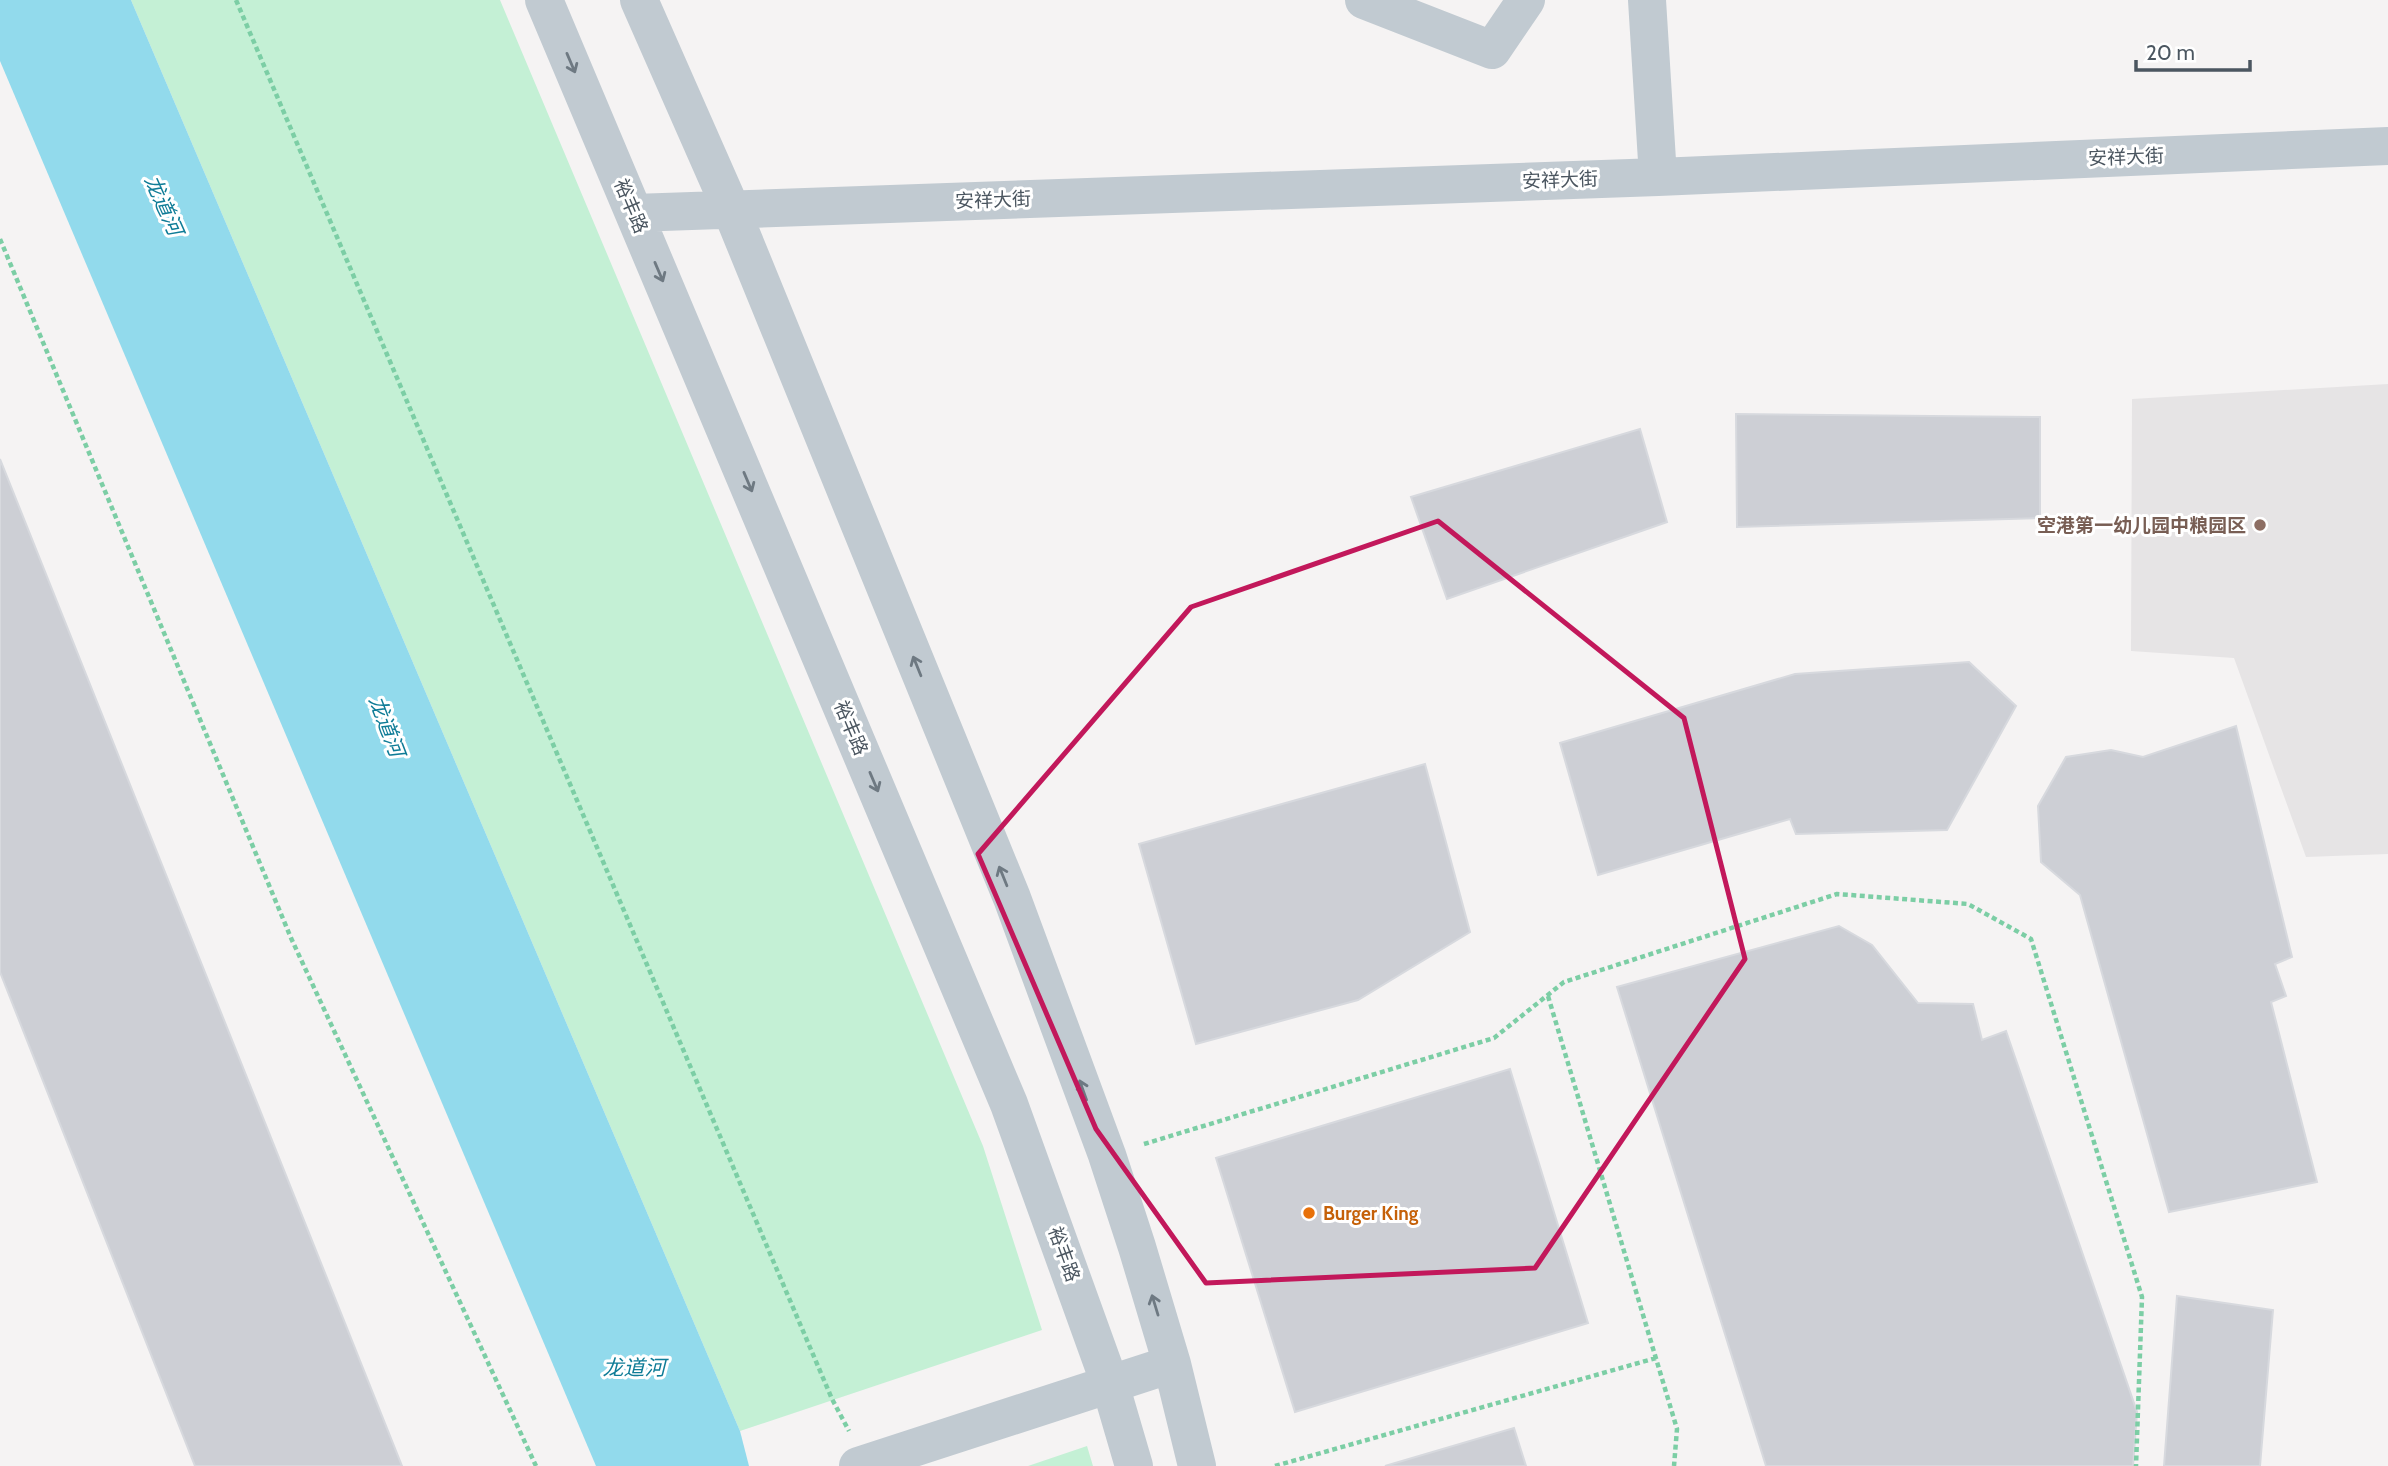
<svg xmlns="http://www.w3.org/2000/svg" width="2388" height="1466" viewBox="0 0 2388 1466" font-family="Cabin,'Noto Sans SC',sans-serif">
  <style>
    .education { fill: #e6e4e5 }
    .green { fill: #c4f0d5 }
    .water { fill: #92daec }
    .building { fill: #cdcfd5; stroke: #d7d9de; stroke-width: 2 }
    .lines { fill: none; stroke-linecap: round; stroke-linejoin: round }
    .path { stroke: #7ccea5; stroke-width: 4.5; stroke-dasharray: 5 3.5; stroke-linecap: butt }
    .minor { stroke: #c1cad1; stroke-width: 38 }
    .oneway { stroke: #6e7982 }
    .marked { fill: none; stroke: #c2185b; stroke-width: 5; stroke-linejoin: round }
    .education-dot { fill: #8d6e63; stroke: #fff; stroke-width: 2.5 }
    .food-dot { fill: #e8710a; stroke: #fff; stroke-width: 2.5 }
    .labels { text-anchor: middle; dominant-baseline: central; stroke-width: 6; stroke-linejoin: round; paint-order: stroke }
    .street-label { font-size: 19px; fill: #4b5660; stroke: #fff }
    .education-label { font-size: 19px; font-weight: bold; fill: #785e54; stroke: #fff; text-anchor: end }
    .food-label { font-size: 19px; font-weight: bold; fill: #c56008; stroke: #fff; text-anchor: start }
    .water-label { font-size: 21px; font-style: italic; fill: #0f7c97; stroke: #fff }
  </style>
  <rect width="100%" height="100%" fill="#f5f3f3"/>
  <path class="education" d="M2388 384V854L2306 857 2234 658 2131 651 2132 399Z"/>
  <path class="green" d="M131 0H500L983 1146 1042 1330 740 1431Z
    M1087 1446 1093 1466H1028Z"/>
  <path class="water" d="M0 0H131L740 1431 749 1466H596L0 61Z"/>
  <path class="building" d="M1736 414 2040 417V518L1737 527Z
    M1640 429 1667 522 1447 599 1411 497Z
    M0 459 402 1466H195L0 972Z
    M1969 662 2016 706 1947 830 1796 834 1790 819 1598 875 1560 743 1795 674Z
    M2236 726 2292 957 2275 964 2286 996 2271 1002 2317 1182 2169 1212 2080 895 2041 862 2038 806 2066 757 2111 750 2143 757Z
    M1425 764 1470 932 1358 1000 1196 1044 1139 844Z
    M1839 926 1872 945 1918 1003 1973 1004 1982 1040 2006 1031 2137 1412 2133 1466H1766L1617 987Z
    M1510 1069 1588 1323 1295 1412 1216 1158Z
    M2177 1296 2273 1310 2260 1466H2164Z
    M1514 1428 1526 1466H1385Z"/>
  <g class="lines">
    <path class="path" d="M236 0 832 1399 849 1431
      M0 239 291 938 536 1466
      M1548 996 1677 1429 1674 1466
      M1144 1144 1494 1038 1564 982 1837 894 1968 904 2031 939 2142 1297 2136 1466
      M1275 1466 1656 1358"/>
    <path class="minor" d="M544 0 1009 1104 1110 1384 1134 1466
      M639 0 731 209 1012 898 1107 1155 1137 1247 1172 1364 1197 1466
      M1364 0 1492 50 1526 0
      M1647 0 1658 177
      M634 213 1658 177 2388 146
      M858 1466 1172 1364"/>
  </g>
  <defs><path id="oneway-shaft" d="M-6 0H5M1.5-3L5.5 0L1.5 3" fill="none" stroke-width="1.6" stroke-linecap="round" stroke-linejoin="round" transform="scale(1.75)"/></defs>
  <g class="oneway">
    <use href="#oneway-shaft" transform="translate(571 63) rotate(67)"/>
    <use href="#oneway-shaft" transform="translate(659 272) rotate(67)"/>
    <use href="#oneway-shaft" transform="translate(748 482) rotate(67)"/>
    <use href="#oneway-shaft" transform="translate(917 666) rotate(-112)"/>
    <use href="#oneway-shaft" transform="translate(874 782) rotate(67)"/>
    <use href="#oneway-shaft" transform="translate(1003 876) rotate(-112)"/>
    <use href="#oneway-shaft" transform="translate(1083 1090) rotate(-110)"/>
    <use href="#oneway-shaft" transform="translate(1155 1305) rotate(-107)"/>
  </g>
  <path class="marked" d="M1438 521 1684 718 1745 959 1535 1268 1206 1283 1096 1129 978 854 1191 607Z"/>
  <circle class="education-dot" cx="2260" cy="525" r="7"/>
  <circle class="food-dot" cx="1309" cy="1213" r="7"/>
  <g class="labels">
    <g class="street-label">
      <text transform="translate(2126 157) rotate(-2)">安祥大街</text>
      <text transform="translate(1560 180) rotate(-2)">安祥大街</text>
      <text transform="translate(993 200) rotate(-2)">安祥大街</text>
      <text transform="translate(631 206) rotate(67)">裕丰路</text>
      <text transform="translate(851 728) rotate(67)">裕丰路</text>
      <text transform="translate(1064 1254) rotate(70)">裕丰路</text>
    </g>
    <g class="education-label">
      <text x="2246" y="525">空港第一幼儿园中粮园区</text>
    </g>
    <g class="food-label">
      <text x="1323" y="1213">Burger King</text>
    </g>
    <g class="water-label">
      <text transform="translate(164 205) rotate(66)">龙道河</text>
      <text transform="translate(387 726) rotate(69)">龙道河</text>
      <text x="634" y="1367">龙道河</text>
    </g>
  </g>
  <path d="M2136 60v10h114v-10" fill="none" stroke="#4b5660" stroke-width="3.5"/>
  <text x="2146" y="60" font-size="21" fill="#4b5660" stroke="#ffffff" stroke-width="5" paint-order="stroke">20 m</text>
</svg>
